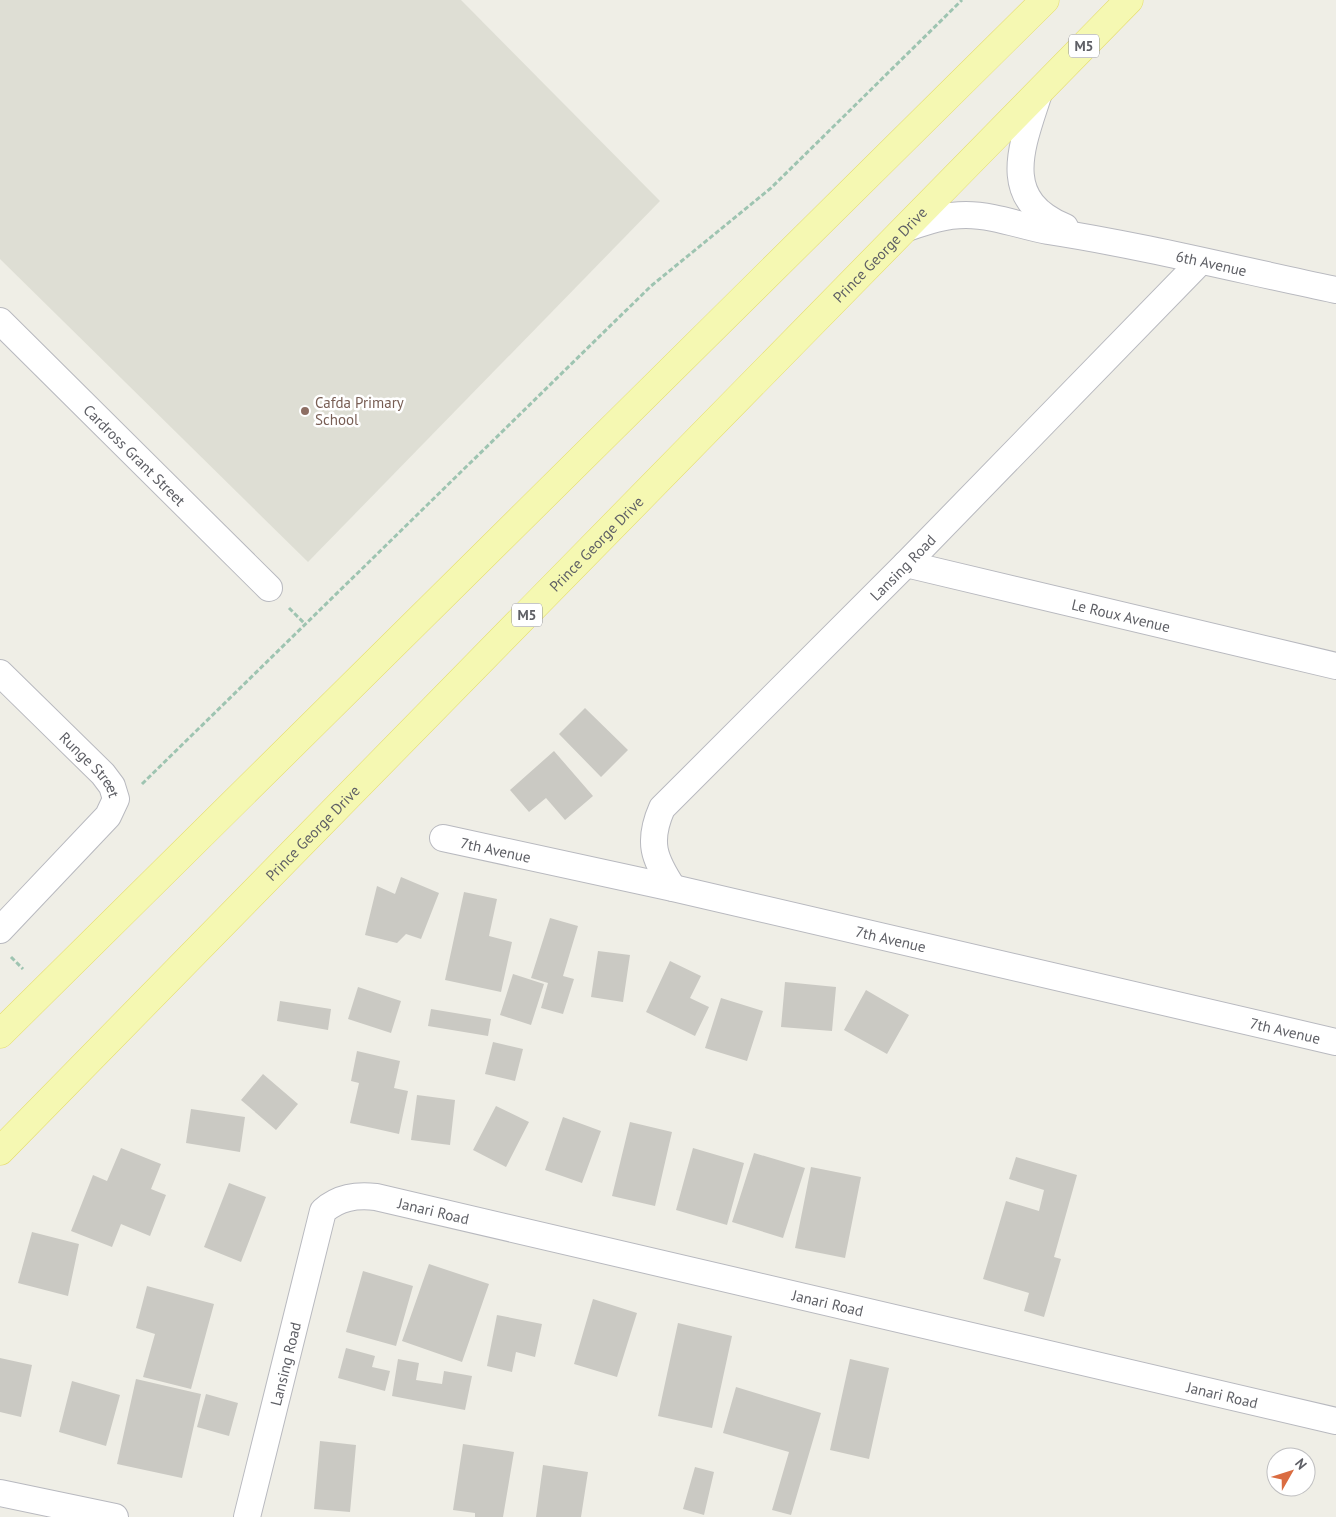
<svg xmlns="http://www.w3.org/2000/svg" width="1336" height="1517" viewBox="0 0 1336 1517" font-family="'PT Sans',sans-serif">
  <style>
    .education { fill: #deded4 }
    .building { fill: #cac9c3 }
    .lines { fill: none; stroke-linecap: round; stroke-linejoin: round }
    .minor-casing { stroke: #b8b9bf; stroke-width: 28 }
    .primary-casing { stroke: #e5dc69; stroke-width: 29 }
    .path { stroke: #9ec4b1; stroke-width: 3; stroke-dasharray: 5 2.5; stroke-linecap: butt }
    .minor { stroke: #fff; stroke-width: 26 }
    .primary { stroke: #f5f8b2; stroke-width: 28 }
    .education-dot { fill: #8d6e63; stroke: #fff; stroke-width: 2 }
    .labels { text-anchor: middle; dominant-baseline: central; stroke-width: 5; stroke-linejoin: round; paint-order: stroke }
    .shield { fill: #fff; stroke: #8e8f93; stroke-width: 1 }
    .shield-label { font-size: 14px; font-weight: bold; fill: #5e5f65 }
    .street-label { font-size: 15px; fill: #5e5f65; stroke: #fff }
    .education-label { font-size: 15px; fill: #785e54; stroke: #fff; text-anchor: start }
  </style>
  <rect width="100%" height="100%" fill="#efeee6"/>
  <path class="education" d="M0 0H461L660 201 308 562 0 259Z"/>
  <path class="building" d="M585 708 628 750 601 777 559 734Z
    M554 751 593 796 565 820 546 798 529 812 510 790Z
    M401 877 439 893 421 939 406 934 397 943 365 935 377 886 395 894Z
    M464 892 497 899 489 936 512 942 501 992 445 980Z
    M550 918 578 926 563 976 574 979 563 1014 541 1008 548 983 531 978Z
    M598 951 630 955 623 1002 591 997Z
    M670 961 701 976 690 998 709 1007 695 1036 646 1012Z
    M513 974 544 984 531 1025 500 1015Z
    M785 982 836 987 832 1031 781 1027Z
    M358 987 401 1001 391 1033 348 1019Z
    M866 990 909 1015 887 1054 844 1030Z
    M721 998 763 1011 747 1061 705 1048Z
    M280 1001 331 1009 328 1030 277 1021Z
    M431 1009 491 1019 488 1036 428 1026Z
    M493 1042 523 1049 515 1081 485 1074Z
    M357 1051 400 1061 394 1088 408 1091 399 1134 350 1123 359 1083 351 1081Z
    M263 1074 298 1104 276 1130 241 1100Z
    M417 1095 455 1100 450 1145 411 1140Z
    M496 1106 529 1122 506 1167 473 1150Z
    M191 1109 245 1117 240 1152 186 1143Z
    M563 1117 601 1131 582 1183 545 1170Z
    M630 1122 672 1132 655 1206 612 1196Z
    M121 1148 161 1164 151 1189 166 1195 150 1236 121 1224 112 1247 71 1231 93 1175 107 1181Z
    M693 1148 744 1163 727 1225 676 1210Z
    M754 1153 805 1168 783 1238 732 1222Z
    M1016 1157 1077 1175 1054 1257 1061 1259 1044 1317 1024 1311 1029 1293 983 1279 1006 1201 1039 1211 1044 1190 1009 1179Z
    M811 1167 861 1177 845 1258 795 1248Z
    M229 1183 266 1197 241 1262 204 1247Z
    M32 1232 79 1244 68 1296 18 1283Z
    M429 1264 489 1284 462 1362 402 1341Z
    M363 1271 413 1286 396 1346 346 1332Z
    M147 1286 214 1304 191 1389 143 1377 155 1334 136 1328Z
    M593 1299 637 1313 617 1377 574 1364Z
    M497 1315 542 1324 535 1357 516 1352 512 1372 487 1366Z
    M678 1323 732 1336 712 1428 658 1416Z
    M346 1348 375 1356 372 1367 390 1371 385 1391 338 1378Z
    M0 1358 32 1365 21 1417 0 1412Z
    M398 1359 419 1363 416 1380 442 1384 444 1371 472 1376 465 1410 392 1396Z
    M850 1359 889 1368 869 1459 830 1450Z
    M136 1379 201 1394 182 1478 117 1464Z
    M72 1381 120 1395 106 1446 59 1432Z
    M736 1387 821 1413 791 1515 772 1510 789 1452 723 1433Z
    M206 1394 238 1403 229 1436 197 1427Z
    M320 1441 356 1445 350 1512 314 1509Z
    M463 1444 514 1452 503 1517H475V1513L453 1510Z
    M543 1465 588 1472 581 1517H536Z
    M695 1467 714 1472 704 1515 683 1509Z"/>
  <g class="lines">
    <g class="minor-casing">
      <g id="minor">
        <path d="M1039 93C1022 146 998 199 1065 227"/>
        <path id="s1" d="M907 228C927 221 945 215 966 215 994 215 1021 226 1048 231 1145 246 1240 270 1336 290"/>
        <path id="s2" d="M0 321 269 588"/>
        <path id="s3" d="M906 564 1336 666"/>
        <path id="s4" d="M0 673 103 774 112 786 116 799 108 816 0 930"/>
        <path id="s5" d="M443 838 673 888 1336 1042"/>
        <path id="s6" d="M673 888C654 859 647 842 662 808L906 564 1200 262"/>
        <path d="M0 1493 115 1517"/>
        <path id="s7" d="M247 1517 323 1211C339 1197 356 1195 376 1197L1336 1421"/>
      </g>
    </g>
    <g class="primary-casing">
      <g id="primary">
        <path d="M0 1034 1045 0"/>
        <path id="s8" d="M0 1151 1129 0"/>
      </g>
    </g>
    <path class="path" d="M289 608 305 624
      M142 784 651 286 771 188 962 0
      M11 957 23 969"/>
    <use href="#minor" class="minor"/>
    <use href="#primary" class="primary"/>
  </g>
  <circle class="education-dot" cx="305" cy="411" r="5"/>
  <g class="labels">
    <g class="shield">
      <rect x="1069" y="34.5" width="30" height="23" rx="4"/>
      <rect x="512" y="603.5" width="30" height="23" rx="4"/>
    </g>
    <g class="shield-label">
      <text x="1084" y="46">M5</text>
      <text x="527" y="615">M5</text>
    </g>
    <g class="street-label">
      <text stroke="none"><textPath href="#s8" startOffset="1256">Prince George Drive</textPath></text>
      <text stroke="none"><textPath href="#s1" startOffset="311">6th Avenue</textPath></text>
      <text stroke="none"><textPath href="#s2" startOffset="190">Cardross Grant Street</textPath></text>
      <text stroke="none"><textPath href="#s8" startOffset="851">Prince George Drive</textPath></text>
      <text stroke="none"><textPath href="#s6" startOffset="426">Lansing Road</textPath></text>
      <text stroke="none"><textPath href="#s3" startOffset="221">Le Roux Avenue</textPath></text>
      <text stroke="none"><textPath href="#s4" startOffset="129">Runge Street</textPath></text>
      <text stroke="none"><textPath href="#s8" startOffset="446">Prince George Drive</textPath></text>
      <text stroke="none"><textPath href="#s5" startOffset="54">7th Avenue</textPath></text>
      <text stroke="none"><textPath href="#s5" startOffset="459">7th Avenue</textPath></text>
      <text stroke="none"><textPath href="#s5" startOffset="864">7th Avenue</textPath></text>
      <text stroke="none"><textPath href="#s7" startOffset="431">Janari Road</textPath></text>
      <text stroke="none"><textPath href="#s7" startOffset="836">Janari Road</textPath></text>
      <text stroke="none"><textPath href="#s7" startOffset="158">Lansing Road</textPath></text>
      <text stroke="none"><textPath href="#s7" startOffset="1241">Janari Road</textPath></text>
    </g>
    <g class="education-label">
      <text x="315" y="402">Cafda Primary<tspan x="315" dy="17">School</tspan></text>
    </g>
  </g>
  <g transform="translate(1291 1472) rotate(51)"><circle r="24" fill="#ffffff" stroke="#bfbfc1"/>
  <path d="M0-4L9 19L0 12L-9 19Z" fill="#da6c41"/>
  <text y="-8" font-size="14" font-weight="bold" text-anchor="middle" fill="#5e5f65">N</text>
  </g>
</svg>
